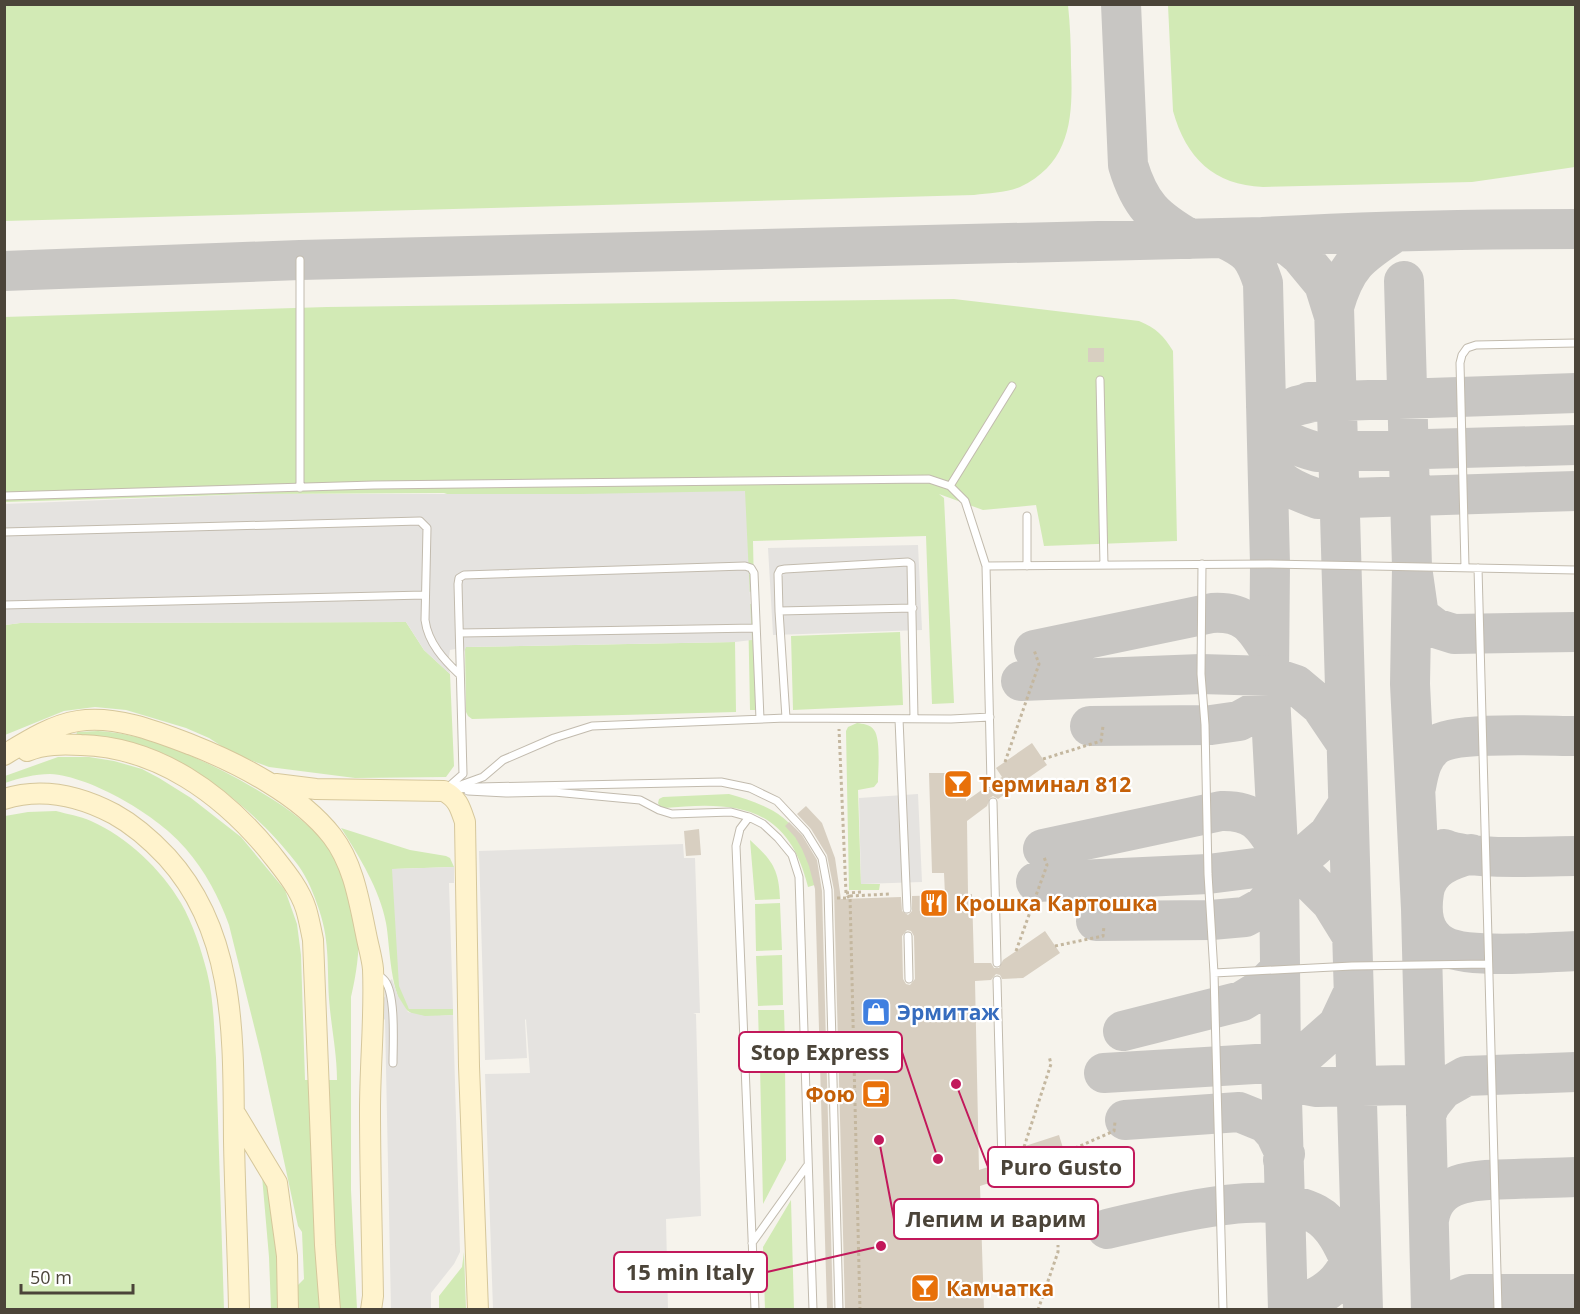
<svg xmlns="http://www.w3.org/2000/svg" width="1580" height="1314" viewBox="0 0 1580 1314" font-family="'Open Sans',sans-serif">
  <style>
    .green { fill: #d2eab5 }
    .parking { fill: #e5e3e0 }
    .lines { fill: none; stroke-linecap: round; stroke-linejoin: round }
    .taxiway { stroke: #c8c6c3; stroke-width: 40 }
    .building { fill: #d8cfc1; fill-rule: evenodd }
    .lane-casing { stroke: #c2bbae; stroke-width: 9 }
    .secondary-casing { stroke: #d6c79b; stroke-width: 22 }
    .path { stroke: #c4b79f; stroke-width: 3; stroke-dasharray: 3 3; stroke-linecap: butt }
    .lane { stroke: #fff; stroke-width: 7 }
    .secondary { stroke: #fff3cd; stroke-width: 20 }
    .labels { text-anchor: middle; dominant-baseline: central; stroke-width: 4.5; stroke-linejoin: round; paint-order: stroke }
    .food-label { font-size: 21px; font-weight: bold; fill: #c56008; stroke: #fff; text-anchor: start }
    .shop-label { font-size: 21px; font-weight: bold; fill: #366cbe; stroke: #fff; text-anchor: start }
    .leader { fill: none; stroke: #c2185b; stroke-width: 2 }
    .callout-dot { fill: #c2185b; stroke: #fff; stroke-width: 2 }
    .callout { fill: #fff; stroke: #c2185b; stroke-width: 2 }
    .callout-label { font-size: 22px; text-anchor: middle; font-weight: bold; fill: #4b4439 }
  </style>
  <rect width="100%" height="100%" fill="#f6f3ec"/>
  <path class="green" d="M4 5H1068C1070 24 1071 45 1071 65 1073 115 1072 162 1020 187 1006 193 989 193 974 195L5 221Z
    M1168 5H1575V167L1472 182 1263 187C1214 185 1186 158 1173 111Z
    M954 299 1139 321C1156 328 1164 336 1173 351L1177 541 1044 546 1036 505 983 510 939 494 944 498 954 703 932 704 926 536 753 541 754 589 750 592 444 493 259 494 5 502 4 317 327 307Z
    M749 604H752L757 710H750L748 606Z
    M406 622 424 650 450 674 454 766 446 777 355 778 269 767 234 754 209 738 186 728 126 710 95 707 64 711 5 735V625L20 623Z
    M900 632 903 705 793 710 791 636Z
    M735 642 736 712 472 719 468 716 466 712 465 647Z
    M857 723C863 724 870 724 874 730 881 739 878 771 878 782L874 787 858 790 861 884H880L879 890H849L846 731 848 727Z
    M98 731C144 734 183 751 223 771 259 790 296 811 324 841 336 854 357 911 358 929 360 952 356 975 351 997V1190L357 1309H298L297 1286 304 1279 302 1232 298 1226 261 1054 229 925C219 897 205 871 186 849 160 817 91 776 50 774 35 774 19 778 5 783V776L58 757H89L114 761 142 769 159 778 191 798 241 837 285 890 297 924 301 955 305 1080H337C337 1053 331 1026 329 999 327 964 330 938 317 904 312 889 305 873 294 860 261 817 199 765 147 747 124 739 100 738 76 736L77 732Z
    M729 794C754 801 785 811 799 836 807 851 812 869 818 884L808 887C788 805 737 801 664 808L660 807 658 803 659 799 663 797Z
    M56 811C67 814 80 816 91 821 127 837 161 869 181 903 193 924 201 949 207 972 214 1000 214 1030 216 1058L224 1309H5V816L28 812Z
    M341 828 410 850 446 856 450 858 454 867 393 869 409 1009H453V1015C440 1016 419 1019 408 1011 390 999 390 944 386 923 380 890 359 856 341 828Z
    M750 840C772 860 779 869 780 899L755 900Z
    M780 903 782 950 756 951 755 904Z
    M782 955 783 1005 758 1006 756 956Z
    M758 1010H784L785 1044 759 1045Z
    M785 1065 786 1160 763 1204 760 1066Z
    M262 1176 267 1185 277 1257V1309H271L269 1257Z
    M791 1200 794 1309H765L763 1247Z
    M464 1252 466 1309H439V1296L462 1267Z"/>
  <path class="parking" d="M745 491 752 640 735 642 466 647 464 652 461 648 450 650 448 664 450 674 424 650 406 622 20 623 5 625 4 504 259 494H581Z
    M918 545 922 630 773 635 768 548Z
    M918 794 922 882 861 884 859 798Z
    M683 844 684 858H695L700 1013H693L696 1014 701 1216 666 1219 668 1309H493L485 1074 530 1073 526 1019 525 1020 527 1058 485 1060 479 851Z
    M454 867V883H449L453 1009H409L399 986 392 869Z
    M392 979 398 996 408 1012 425 1016 453 1015 460 1252 454 1264 431 1293V1309H391L385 1020 383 1018V998L385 997V984Z"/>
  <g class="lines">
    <path class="taxiway" d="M1121 4 1128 165C1140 205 1154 218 1190 239
      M1263 237 1289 246 1300 255 1324 284 1334 316
      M1223 238C1249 250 1254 256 1263 283L1270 564 1269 676 1279 866 1281 1064 1288 1310
      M4 271 300 260 1263 237C1367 231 1471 229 1576 229
      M1404 281 1412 567 1419 616 1435 628 1454 634 1576 632
      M1309 402 1576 393
      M1312 402C1306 404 1299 405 1294 407 1267 420 1259 459 1280 480 1291 490 1305 494 1318 499L1576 491
      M1266 407C1275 437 1287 444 1317 452L1576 445
      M1412 567 1410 684 1421 909 1431 1310
      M1034 650 1212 613C1244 611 1254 625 1269 650
      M1021 681 1201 674 1269 676 1296 685 1321 706 1346 743
      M1090 726 1211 725 1239 721 1257 711 1265 702 1269 676
      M1416 787C1419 771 1422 755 1436 745 1455 731 1547 736 1576 736
      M1043 849 1221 811C1253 810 1263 823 1278 849
      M1444 849C1472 861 1543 856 1576 856
      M1471 854C1450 860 1428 867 1424 892 1421 912 1422 933 1442 945 1467 960 1545 952 1576 951
      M1266 868 1310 881 1331 902 1352 936
      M1036 882 1208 874 1287 864 1306 854 1328 835 1348 804
      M1096 921 1211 920 1245 917 1263 907 1271 898 1279 884
      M1123 1031 1242 1001 1260 990 1280 970
      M1281 1064 1301 1084 1317 1087 1406 1085
      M1104 1073 1290 1062 1304 1055 1338 1025 1353 993
      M1426 1115 1430 1105 1443 1089 1466 1076 1576 1072
      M1125 1120 1239 1112 1266 1123 1275 1133 1285 1154 1283 1160
      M1429 1220C1435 1177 1482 1180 1515 1179 1535 1178 1555 1178 1576 1177
      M1107 1229C1161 1217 1266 1186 1316 1214 1338 1226 1348 1257 1358 1278
      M1288 1308C1329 1296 1345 1281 1359 1241
      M1363 1310 1334 307C1346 265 1359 256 1394 233
      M1443 1310 1455 1300 1469 1294H1576"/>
  </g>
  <path class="building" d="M1088 348H1104V362H1088Z
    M1032 743 1047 765 998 799 993 796 990 798 987 806 967 821 968 894H972L974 963H991L994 968H999L1003 960 1045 931 1060 953 1023 978 1002 979 1000 975 996 974 991 980 975 981 979 1170 997 1164 1000 1168H1004L1008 1161 1019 1157 1016 1149 1059 1135 1066 1158 980 1186 984 1310H845L834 890 827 855 811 829 797 814 806 806 822 823 835 858 841 899 901 897 902 911 908 915 912 911V896L945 895 944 873H932L929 773H965L966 801 986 787 991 790 994 788 997 780 1002 777 996 768ZM907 930 911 931 914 936 915 979 910 985 906 984 903 979 902 936Z
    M789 822 802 835 817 860 822 891 833 1310H827L815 889 809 866 802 849 795 837 785 826Z
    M699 829 701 855 686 856 684 831Z"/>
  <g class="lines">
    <g class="lane-casing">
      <path id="lane" d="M1100 380 1104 565
        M950 486 1012 386
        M300 488V260
        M4 496 374 485 929 479 950 486 965 501 986 566 991 784
        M4 532 420 521 427 528 425 620C428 643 444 660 460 675
        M1202 564 1201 674 1205 725 1208 874 1214 973 1223 1310
        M986 566 1270 564 1576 570
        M1027 566V516
        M1465 567 1460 363 1462 355 1467 348 1476 345 1576 343
        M1478 568 1498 1310
        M4 605 425 595
        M913 608 779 611 778 574 780 570 785 569 908 562 911 564 914 718
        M779 611 786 718
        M460 633 756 628
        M899 719 907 909
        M458 786 483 777 503 760 554 738 592 726 786 718 951 719 990 717
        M446 789 463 774 458 584 459 578 464 575 745 566 751 568 754 573 760 719
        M450 790 478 787 721 782 750 788 777 801 806 832 822 858 828 890 839 1310
        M468 791 506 793 554 792 640 800 659 810 672 814 731 812 749 817 763 824 778 838 792 855 799 877 813 1310
        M993 802 997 963
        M749 817 740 829 736 846 755 1310
        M908 936 909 979
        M1214 973 1352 966 1488 964
        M378 974C380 977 383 978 385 981 396 995 393 1045 393 1063
        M997 980 1002 1163
        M752 1243 807 1166"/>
    </g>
    <g class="secondary-casing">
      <path id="secondary" d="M27 751C44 744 62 744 81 745 158 747 222 794 269 851 283 869 299 887 306 909 309 919 311 930 313 940L325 1245 330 1310
        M4 755C27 741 52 725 78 721 116 715 158 732 192 745 240 764 300 795 332 836 353 863 359 900 366 934 368 945 372 958 373 969 375 1016 370 1063 370 1110 370 1172 372 1234 373 1296L371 1310
        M276 784 316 789 444 791C458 799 460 807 465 822L469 1066 478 1310
        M4 799C42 787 80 796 114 814 134 825 151 840 167 857 238 935 233 1042 234 1141 235 1197 238 1253 239 1310
        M236 1115 277 1183 287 1256 288 1310"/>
    </g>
    <path class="path" d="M1043 759 1101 741 1103 726
      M1005 762 1039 664 1034 650
      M846 893 862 892
      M837 898H849L846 893 839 729
      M1055 946 1103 936 1104 926
      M1016 951 1047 865 1044 857
      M1024 1147 1051 1064 1049 1056
      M1064 1153 1114 1131 1115 1122
      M860 1310 850 896 890 894
      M1038 1310 1058 1252V1245"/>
    <use href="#lane" class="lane"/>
    <use href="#secondary" class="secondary"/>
  </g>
  <defs>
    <g id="bar-square" transform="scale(1.5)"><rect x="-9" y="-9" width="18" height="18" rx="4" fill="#e8710a" stroke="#fff"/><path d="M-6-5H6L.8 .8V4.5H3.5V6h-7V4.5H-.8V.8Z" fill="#fff"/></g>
    <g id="restaurant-square" transform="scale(1.5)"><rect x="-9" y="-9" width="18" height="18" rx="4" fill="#e8710a" stroke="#fff"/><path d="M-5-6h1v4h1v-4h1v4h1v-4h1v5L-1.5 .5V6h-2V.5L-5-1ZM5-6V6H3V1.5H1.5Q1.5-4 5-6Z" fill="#fff"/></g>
    <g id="shop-square" transform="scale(1.5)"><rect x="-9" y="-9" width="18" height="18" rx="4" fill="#3f7fe0" stroke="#fff"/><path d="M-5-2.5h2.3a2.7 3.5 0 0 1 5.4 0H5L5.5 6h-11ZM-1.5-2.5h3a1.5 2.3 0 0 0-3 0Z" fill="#fff"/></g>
    <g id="cafe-square" transform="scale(1.5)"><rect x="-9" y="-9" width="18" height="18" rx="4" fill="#e8710a" stroke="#fff"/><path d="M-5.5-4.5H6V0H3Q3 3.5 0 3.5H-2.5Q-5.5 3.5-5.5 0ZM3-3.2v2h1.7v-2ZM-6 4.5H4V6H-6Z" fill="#fff"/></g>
  </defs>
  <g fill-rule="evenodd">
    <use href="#bar-square" x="958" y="784"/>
    <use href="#restaurant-square" x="934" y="903"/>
    <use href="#shop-square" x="876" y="1012"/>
    <use href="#cafe-square" x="876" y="1094"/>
    <use href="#bar-square" x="925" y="1288"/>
  </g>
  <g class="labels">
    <g class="food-label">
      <text x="979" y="784">Терминал 812</text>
      <text x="955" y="903">Крошка Картошка</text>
      <text x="855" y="1094" text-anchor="end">Фою</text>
      <text x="946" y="1288">Камчатка</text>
    </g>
    <g class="shop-label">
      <text x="897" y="1012">Эрмитаж</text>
    </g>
  </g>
  <path class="leader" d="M938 1159L902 1052M956 1084L988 1167M879 1140L894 1219M881 1246L767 1272"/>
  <g class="callout-dot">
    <circle cx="938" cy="1159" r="6"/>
    <circle cx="956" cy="1084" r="6"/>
    <circle cx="879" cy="1140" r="6"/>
    <circle cx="881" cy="1246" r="6"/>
  </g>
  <g class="callout">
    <rect x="739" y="1032" width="163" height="40" rx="6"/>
    <rect x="988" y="1147" width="146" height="40" rx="6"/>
    <rect x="894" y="1199" width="204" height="40" rx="6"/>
    <rect x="614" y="1252" width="153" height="40" rx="6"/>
  </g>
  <g class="callout-label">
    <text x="820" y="1060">Stop Express</text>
    <text x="1061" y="1175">Puro Gusto</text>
    <text x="996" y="1227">Лепим и варим</text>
    <text x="690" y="1280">15 min Italy</text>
  </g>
  <rect width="1580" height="1314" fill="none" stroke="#4b4439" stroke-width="12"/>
  <path d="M21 1284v9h112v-9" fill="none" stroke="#4b4439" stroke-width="3"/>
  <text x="30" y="1284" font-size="18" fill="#4b4439" stroke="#ffffff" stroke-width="4.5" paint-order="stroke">50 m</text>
</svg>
